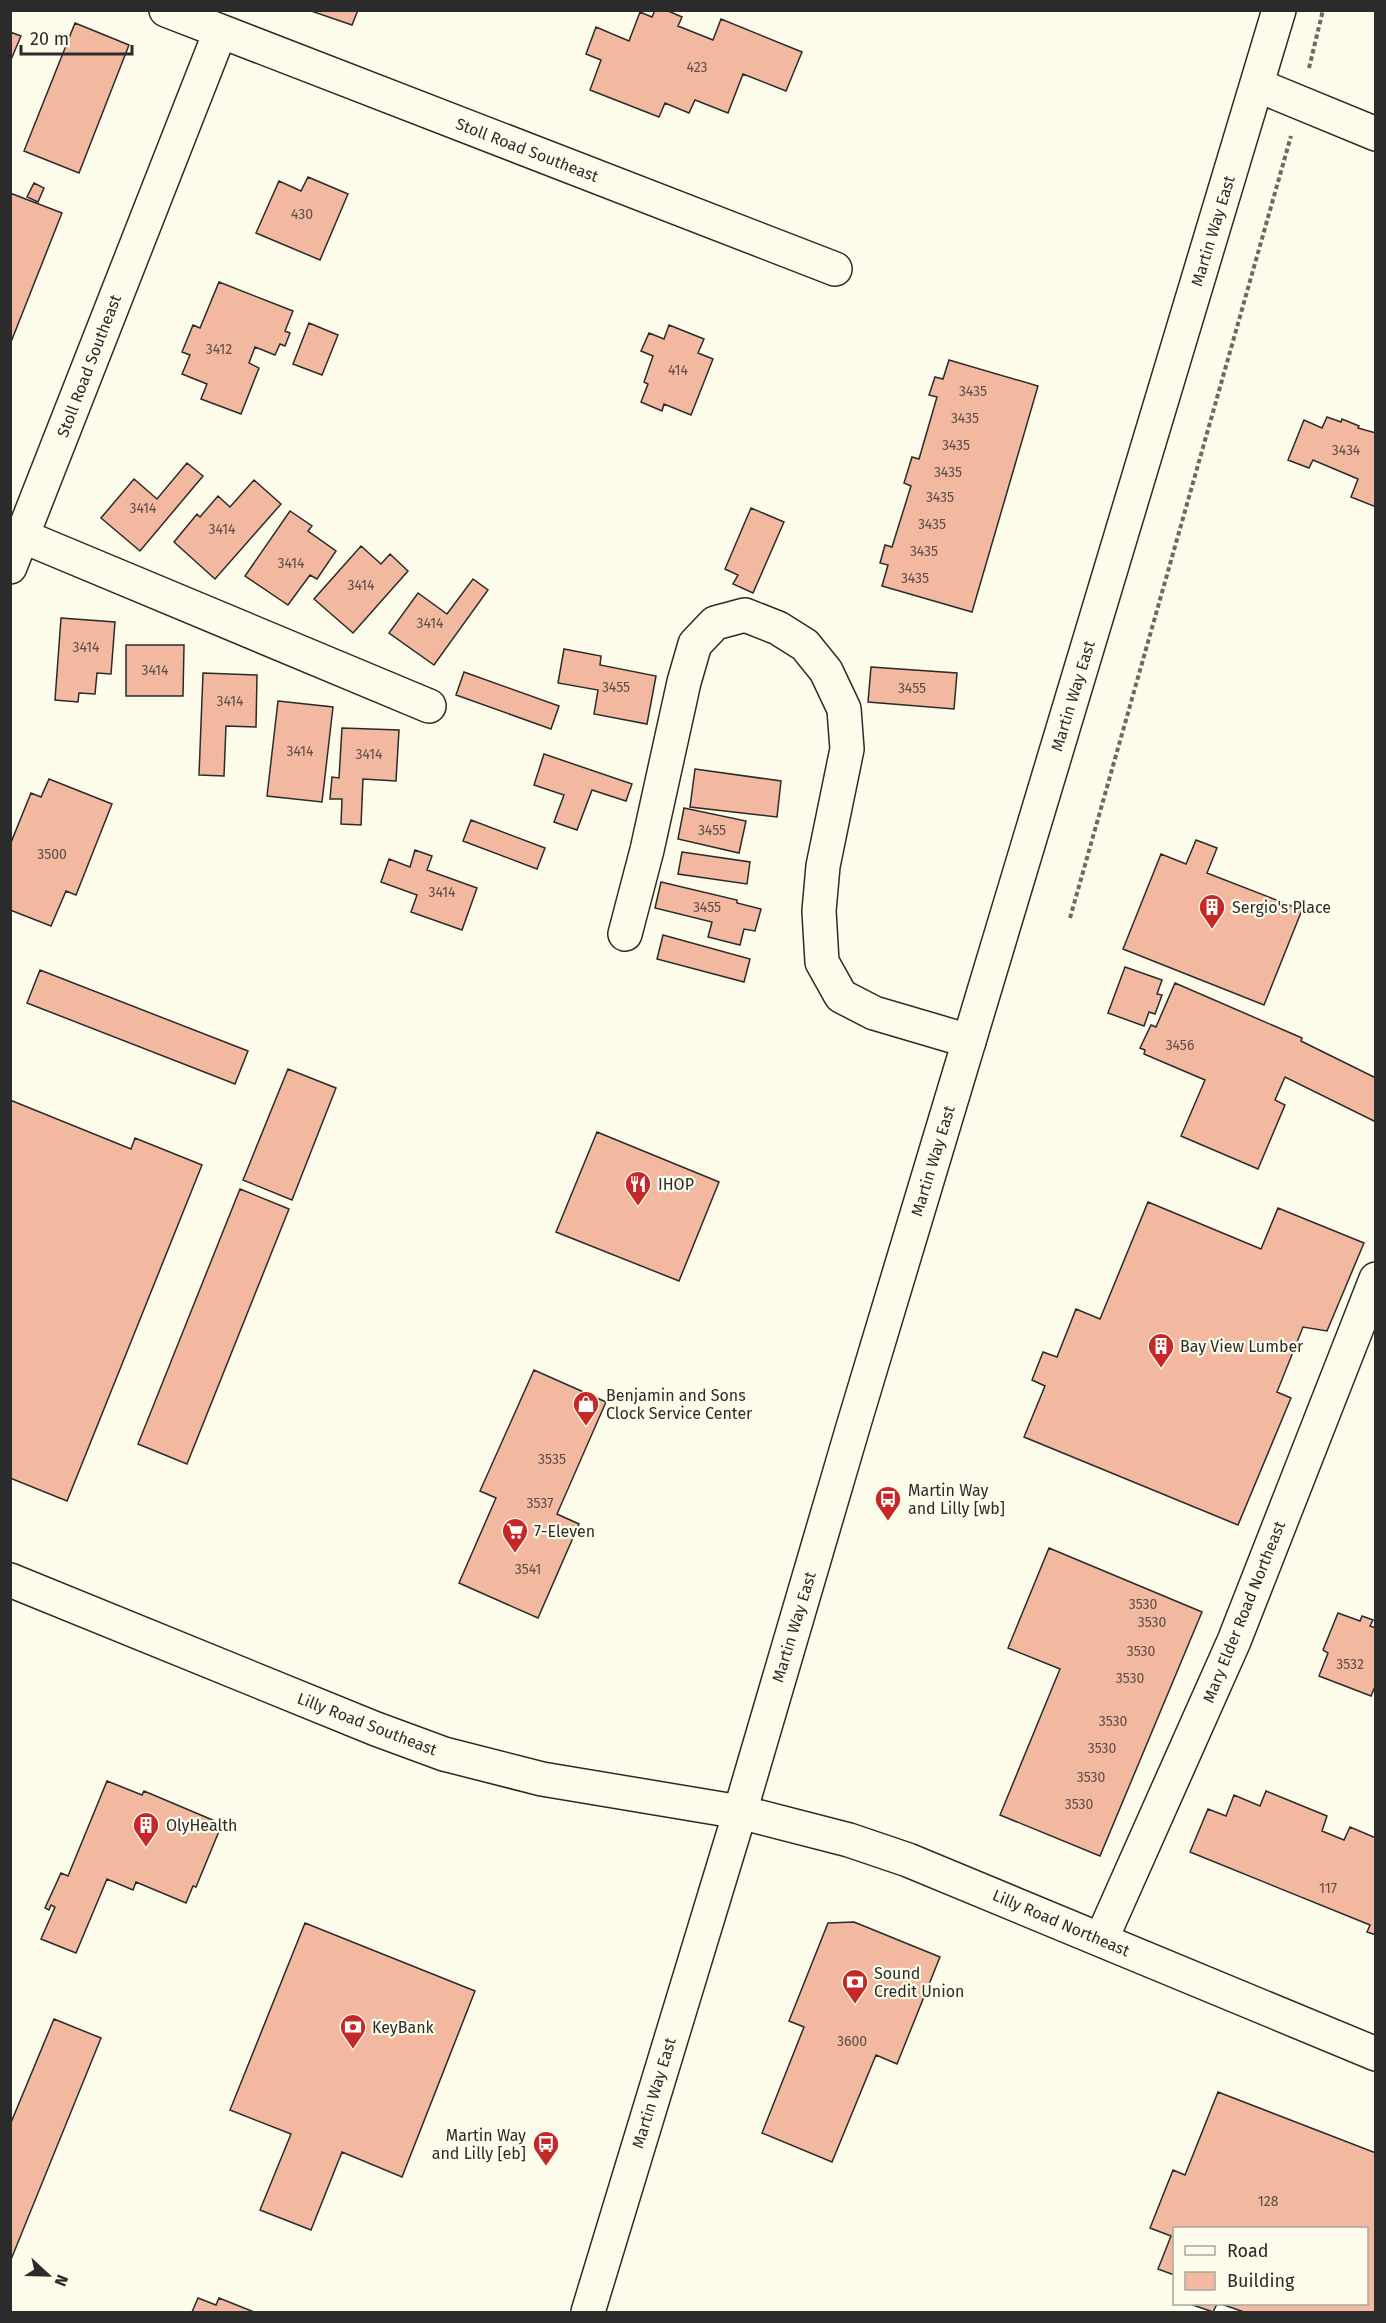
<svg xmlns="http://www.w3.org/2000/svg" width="1386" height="2323" viewBox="0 0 1386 2323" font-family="'Fira Sans',sans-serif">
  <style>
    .building { fill: #f2b8a0; stroke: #2b2b2b; stroke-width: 1.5 }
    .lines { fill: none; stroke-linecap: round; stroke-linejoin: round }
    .minor-casing { stroke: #2b2b2b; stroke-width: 36 }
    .major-casing { stroke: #2b2b2b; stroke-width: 36 }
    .path { stroke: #6a6964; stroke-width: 4; stroke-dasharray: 4.5 3; stroke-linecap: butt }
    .minor { stroke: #fdfbea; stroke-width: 33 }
    .major { stroke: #fdfbea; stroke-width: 33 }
    .labels { text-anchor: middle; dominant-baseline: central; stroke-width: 4.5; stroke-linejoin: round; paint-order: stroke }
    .number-label { font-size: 14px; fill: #5d4e48 }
    .street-label { font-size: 16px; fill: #2b2b2b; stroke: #fdfbea }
    .poi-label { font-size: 16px; fill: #2b2b2b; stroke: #fdfbea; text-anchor: start }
  </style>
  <rect width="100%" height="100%" fill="#fdfbea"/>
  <path class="building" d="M358 10 352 25 311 11 312 10Z
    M655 10H666L682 17 678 26 713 40 721 19 802 52 786 91 743 74 728 113 695 100 689 113 665 103 659 117 590 90 601 60 586 54 596 27 629 41 640 12 652 17Z
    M75 23 129 45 79 173 24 151Z
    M10 32 21 36 10 62Z
    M308 177 348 194 320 260 256 233 279 181 301 191Z
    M34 183 44 188 38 202 27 197Z
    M10 193 62 213 11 342H10Z
    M219 282 293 311 285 331 290 333 285 346 280 344 275 355 255 347 249 363 259 368 241 414 201 399 207 384 182 374 190 355 182 352 193 325 200 328Z
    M309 323 338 335 322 375 293 364Z
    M669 325 704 339 698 353 713 359 691 415 664 404 662 411 641 402 648 384 644 382 653 356 641 351 649 333 664 339Z
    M949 360 1038 386 972 612 882 586 888 565 880 563 885 545 892 547 911 486 904 483 912 457 919 459 937 397 929 395 935 377 943 379Z
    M1327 417 1341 422 1342 419 1359 426 1358 428 1376 433V507L1351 497 1358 479 1313 460 1309 468 1288 460 1304 420 1322 428Z
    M187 463 203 476 140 551 101 518 134 479 157 499Z
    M254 480 281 504 215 579 174 542 197 514 200 517 218 496 230 507Z
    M751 508 784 522 753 593 733 584 738 575 725 569Z
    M290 511 312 526 308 531 336 551 317 579 310 575 288 605 245 576Z
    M361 546 381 564 390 554 408 571 353 633 314 599Z
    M473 579 488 590 434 665 389 633 418 593 447 614Z
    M61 618 115 622 111 674 97 673 95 694 79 693 78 702 55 700Z
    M126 645H184L183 696H126Z
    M564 649 601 656 600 665 656 676 647 724 594 714 598 690 558 683Z
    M871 667 957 673 954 709 868 702Z
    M464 672 559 706 551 729 456 695Z
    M203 673 257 675 256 727 226 726 224 776 199 775Z
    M278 701 333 707 322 802 267 796Z
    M342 728 399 730 396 781 363 779 361 825 341 824 342 799H330L332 777 339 778Z
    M544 754 632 784 626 801 592 790 577 830 554 822 564 795 534 785Z
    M695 769 781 781 777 817 690 807Z
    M49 779 112 804 76 895 66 891 51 926 10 910V845L31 793 41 797Z
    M684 808 746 821 739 853 678 839Z
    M471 820 545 848 537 869 463 841Z
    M1196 840 1217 848 1207 873 1302 910 1264 1005 1123 949 1161 854 1186 864Z
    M415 850 432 856 427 870 477 888 462 930 411 912 417 895 381 882 389 859 410 867Z
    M682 852 750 862 747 884 678 874Z
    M661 882 737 900V903L761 909 755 931 744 929 740 945 708 937 712 922 655 908Z
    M663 935 750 959 744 982 657 959Z
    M1125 967 1162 980 1157 994 1162 995 1155 1014 1149 1012 1144 1026 1108 1013Z
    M40 970 248 1051 235 1084 27 1003Z
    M1175 983 1302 1038 1301 1041 1376 1078V1122L1285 1077 1275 1100 1285 1105 1258 1169 1181 1136 1205 1080 1144 1054 1145 1050 1140 1048 1151 1025 1156 1027Z
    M288 1069 336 1088 292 1200 243 1180Z
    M10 1100 131 1149 135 1138 202 1165 67 1501 10 1478Z
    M597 1132 719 1182 679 1281 556 1232Z
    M240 1189 289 1209 187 1464 138 1444Z
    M1148 1202 1261 1249 1278 1208 1364 1243 1327 1331 1303 1327 1277 1392 1291 1398 1238 1525 1024 1437 1045 1386 1032 1380 1043 1352 1057 1357 1076 1309 1100 1319Z
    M534 1370 606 1402 557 1514 579 1524 538 1618 459 1583 496 1498 480 1491Z
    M1049 1548 1202 1612 1100 1856 1000 1815 1060 1669 1008 1648Z
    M1338 1613 1360 1621 1362 1616 1373 1620 1370 1626 1376 1628V1684L1371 1696 1319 1676 1328 1653 1323 1650Z
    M107 1781 142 1795 144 1791 222 1824 196 1887 193 1886 186 1903 136 1882 133 1890 107 1879 76 1953 41 1939 55 1907 51 1905 49 1910 45 1908 61 1873 68 1876Z
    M1266 1791 1327 1816 1322 1831 1344 1840 1350 1827 1376 1838V1935L1367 1932 1370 1925 1190 1852 1208 1809 1226 1816 1234 1795 1260 1806Z
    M854 1922 940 1957 897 2064 876 2055 832 2162 762 2133 804 2027 789 2021 828 1923Z
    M305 1923 475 1991 402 2177 342 2152 311 2230 260 2210 291 2134 230 2110Z
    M54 2019 101 2038 10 2262V2125Z
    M1218 2092 1376 2153V2312H1244L1221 2304H1366V2228H1174V2275L1158 2269 1171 2236 1150 2228 1173 2170 1185 2175Z
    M198 2298 216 2305 219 2298 254 2312H192Z
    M1190 2304H1217L1213 2312Z"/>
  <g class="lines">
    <g class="minor-casing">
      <path id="minor" d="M166 10 835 269
        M1257 85 1376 134
        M22 536 429 706
        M10 567 220 32
        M625 934 647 850 684 682 695 644 715 623 745 615 778 628 805 645 826 671 844 709 847 749 823 866 819 911 822 962 841 996 874 1013 969 1041
        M10 1580 376 1729 444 1754 542 1779 740 1812 849 1840 908 1860 1376 2054
        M1101 1940 1234 1641 1376 1279"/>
    </g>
    <g class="major-casing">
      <path id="major" d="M588 2312 740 1812 853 1427 1279 10"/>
    </g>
    <path class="path" d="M1309 68 1323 10
      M1070 918 1291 136"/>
    <use href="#minor" class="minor"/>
    <use href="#major" class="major"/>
  </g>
  <defs>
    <g id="building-pin" transform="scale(1.35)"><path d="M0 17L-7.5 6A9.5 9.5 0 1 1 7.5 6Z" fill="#c62828" stroke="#fdfbea"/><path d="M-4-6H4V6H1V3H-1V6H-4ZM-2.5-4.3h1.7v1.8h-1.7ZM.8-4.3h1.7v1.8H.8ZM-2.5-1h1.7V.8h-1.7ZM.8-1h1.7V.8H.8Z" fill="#fff"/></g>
    <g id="restaurant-pin" transform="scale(1.35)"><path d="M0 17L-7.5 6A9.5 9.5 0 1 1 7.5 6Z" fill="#c62828" stroke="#fdfbea"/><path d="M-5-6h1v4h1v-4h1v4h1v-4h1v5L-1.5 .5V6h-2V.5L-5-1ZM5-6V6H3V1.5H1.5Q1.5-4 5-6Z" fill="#fff"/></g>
    <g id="shop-pin" transform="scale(1.35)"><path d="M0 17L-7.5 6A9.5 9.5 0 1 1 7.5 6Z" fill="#c62828" stroke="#fdfbea"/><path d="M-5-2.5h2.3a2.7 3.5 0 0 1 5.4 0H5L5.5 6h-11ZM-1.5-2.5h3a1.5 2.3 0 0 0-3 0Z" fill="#fff"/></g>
    <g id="bus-pin" transform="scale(1.35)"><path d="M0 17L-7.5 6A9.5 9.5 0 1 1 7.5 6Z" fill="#c62828" stroke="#fdfbea"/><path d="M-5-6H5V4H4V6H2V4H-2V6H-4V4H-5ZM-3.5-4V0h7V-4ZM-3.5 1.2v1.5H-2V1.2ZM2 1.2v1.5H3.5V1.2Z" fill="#fff"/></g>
    <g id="supermarket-pin" transform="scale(1.35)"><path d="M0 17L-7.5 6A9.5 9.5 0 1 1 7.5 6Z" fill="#c62828" stroke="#fdfbea"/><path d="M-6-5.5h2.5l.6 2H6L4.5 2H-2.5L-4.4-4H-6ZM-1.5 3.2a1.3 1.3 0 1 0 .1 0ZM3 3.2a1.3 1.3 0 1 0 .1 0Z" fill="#fff"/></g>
    <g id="bank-pin" transform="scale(1.35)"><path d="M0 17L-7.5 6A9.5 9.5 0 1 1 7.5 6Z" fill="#c62828" stroke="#fdfbea"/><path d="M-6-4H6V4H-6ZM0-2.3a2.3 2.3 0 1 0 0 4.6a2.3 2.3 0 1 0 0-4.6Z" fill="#fff"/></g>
  </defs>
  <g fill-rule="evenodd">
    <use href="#building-pin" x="1212" y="907"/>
    <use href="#restaurant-pin" x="638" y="1184"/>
    <use href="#building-pin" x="1161" y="1346"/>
    <use href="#shop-pin" x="586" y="1404"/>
    <use href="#bus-pin" x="888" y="1499"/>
    <use href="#supermarket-pin" x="515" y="1531"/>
    <use href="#building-pin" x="146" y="1825"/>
    <use href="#bank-pin" x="855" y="1982"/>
    <use href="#bank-pin" x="353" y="2027"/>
    <use href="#bus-pin" x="546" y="2144"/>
  </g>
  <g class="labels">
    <g class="number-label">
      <text x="697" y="67">423</text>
      <text x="302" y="214">430</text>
      <text x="219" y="349">3412</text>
      <text x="678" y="370">414</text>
      <text x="973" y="391">3435</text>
      <text x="965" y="418">3435</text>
      <text x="956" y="445">3435</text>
      <text x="1346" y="450">3434</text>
      <text x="948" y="472">3435</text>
      <text x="940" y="497">3435</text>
      <text x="143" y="508">3414</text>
      <text x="932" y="524">3435</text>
      <text x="222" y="529">3414</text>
      <text x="924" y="551">3435</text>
      <text x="291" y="563">3414</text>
      <text x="915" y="578">3435</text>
      <text x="361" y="585">3414</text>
      <text x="430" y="623">3414</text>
      <text x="86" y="647">3414</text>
      <text x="155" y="670">3414</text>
      <text x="616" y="687">3455</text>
      <text x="912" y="688">3455</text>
      <text x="230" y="701">3414</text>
      <text x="300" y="751">3414</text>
      <text x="369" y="754">3414</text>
      <text x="712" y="830">3455</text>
      <text x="52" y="854">3500</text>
      <text x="442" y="892">3414</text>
      <text x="707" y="907">3455</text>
      <text x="1180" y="1045">3456</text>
      <text x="552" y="1459">3535</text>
      <text x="540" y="1503">3537</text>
      <text x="528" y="1569">3541</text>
      <text x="1143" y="1604">3530</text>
      <text x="1152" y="1622">3530</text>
      <text x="1141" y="1651">3530</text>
      <text x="1350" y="1664">3532</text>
      <text x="1130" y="1678">3530</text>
      <text x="1113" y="1721">3530</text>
      <text x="1102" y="1748">3530</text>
      <text x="1091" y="1777">3530</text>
      <text x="1079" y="1804">3530</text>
      <text x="1328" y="1888">117</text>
      <text x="852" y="2041">3600</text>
      <text x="1268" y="2201">128</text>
    </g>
    <g class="street-label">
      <text transform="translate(527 150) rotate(21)">Stoll Road Southeast</text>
      <text transform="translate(1213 231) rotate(-73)">Martin Way East</text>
      <text transform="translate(89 366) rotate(-69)">Stoll Road Southeast</text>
      <text transform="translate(1073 696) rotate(-73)">Martin Way East</text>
      <text transform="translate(933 1161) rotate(-73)">Martin Way East</text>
      <text transform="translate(1244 1612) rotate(-68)">Mary Elder Road Northeast</text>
      <text transform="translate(794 1627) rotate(-73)">Martin Way East</text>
      <text transform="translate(367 1724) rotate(21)">Lilly Road Southeast</text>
      <text transform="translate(1061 1923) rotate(23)">Lilly Road Northeast</text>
      <text transform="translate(654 2093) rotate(-73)">Martin Way East</text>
    </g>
    <g class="poi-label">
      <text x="1232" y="907">Sergio's Place</text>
      <text x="658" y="1184">IHOP</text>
      <text x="1180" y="1346">Bay View Lumber</text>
      <text x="606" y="1395">Benjamin and Sons<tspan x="606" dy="18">Clock Service Center</tspan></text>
      <text x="908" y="1490">Martin Way<tspan x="908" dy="18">and Lilly [wb]</tspan></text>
      <text x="534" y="1531">7-Eleven</text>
      <text x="166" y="1825">OlyHealth</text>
      <text x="874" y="1973">Sound<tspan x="874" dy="18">Credit Union</tspan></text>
      <text x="372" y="2027">KeyBank</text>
      <text x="526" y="2135" text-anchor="end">Martin Way<tspan x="526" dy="18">and Lilly [eb]</tspan></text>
    </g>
  </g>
  <rect width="1386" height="2323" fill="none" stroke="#2b2b2b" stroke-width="24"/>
  <rect x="1173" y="2227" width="195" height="78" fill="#fdfbea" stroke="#a9a89e" stroke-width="1.5"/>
  <rect x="1185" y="2246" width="30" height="9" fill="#fdfbea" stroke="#a9a89e" stroke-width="1.5"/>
  <text x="1227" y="2257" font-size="18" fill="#2b2b2b">Road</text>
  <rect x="1185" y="2272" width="30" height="18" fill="#f2b8a0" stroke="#a9a89e" stroke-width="1.5"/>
  <text x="1227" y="2287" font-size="18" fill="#2b2b2b">Building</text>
  <g transform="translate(48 2275) rotate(112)" stroke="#fdfbea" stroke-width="4.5" paint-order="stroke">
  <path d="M0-4.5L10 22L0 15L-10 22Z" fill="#2b2b2b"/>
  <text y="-9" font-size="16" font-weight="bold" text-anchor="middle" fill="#2b2b2b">N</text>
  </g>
  <path d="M21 45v9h111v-9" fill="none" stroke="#2b2b2b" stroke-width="3"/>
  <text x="30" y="45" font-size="18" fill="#2b2b2b" stroke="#fdfbea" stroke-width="4.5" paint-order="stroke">20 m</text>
</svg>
